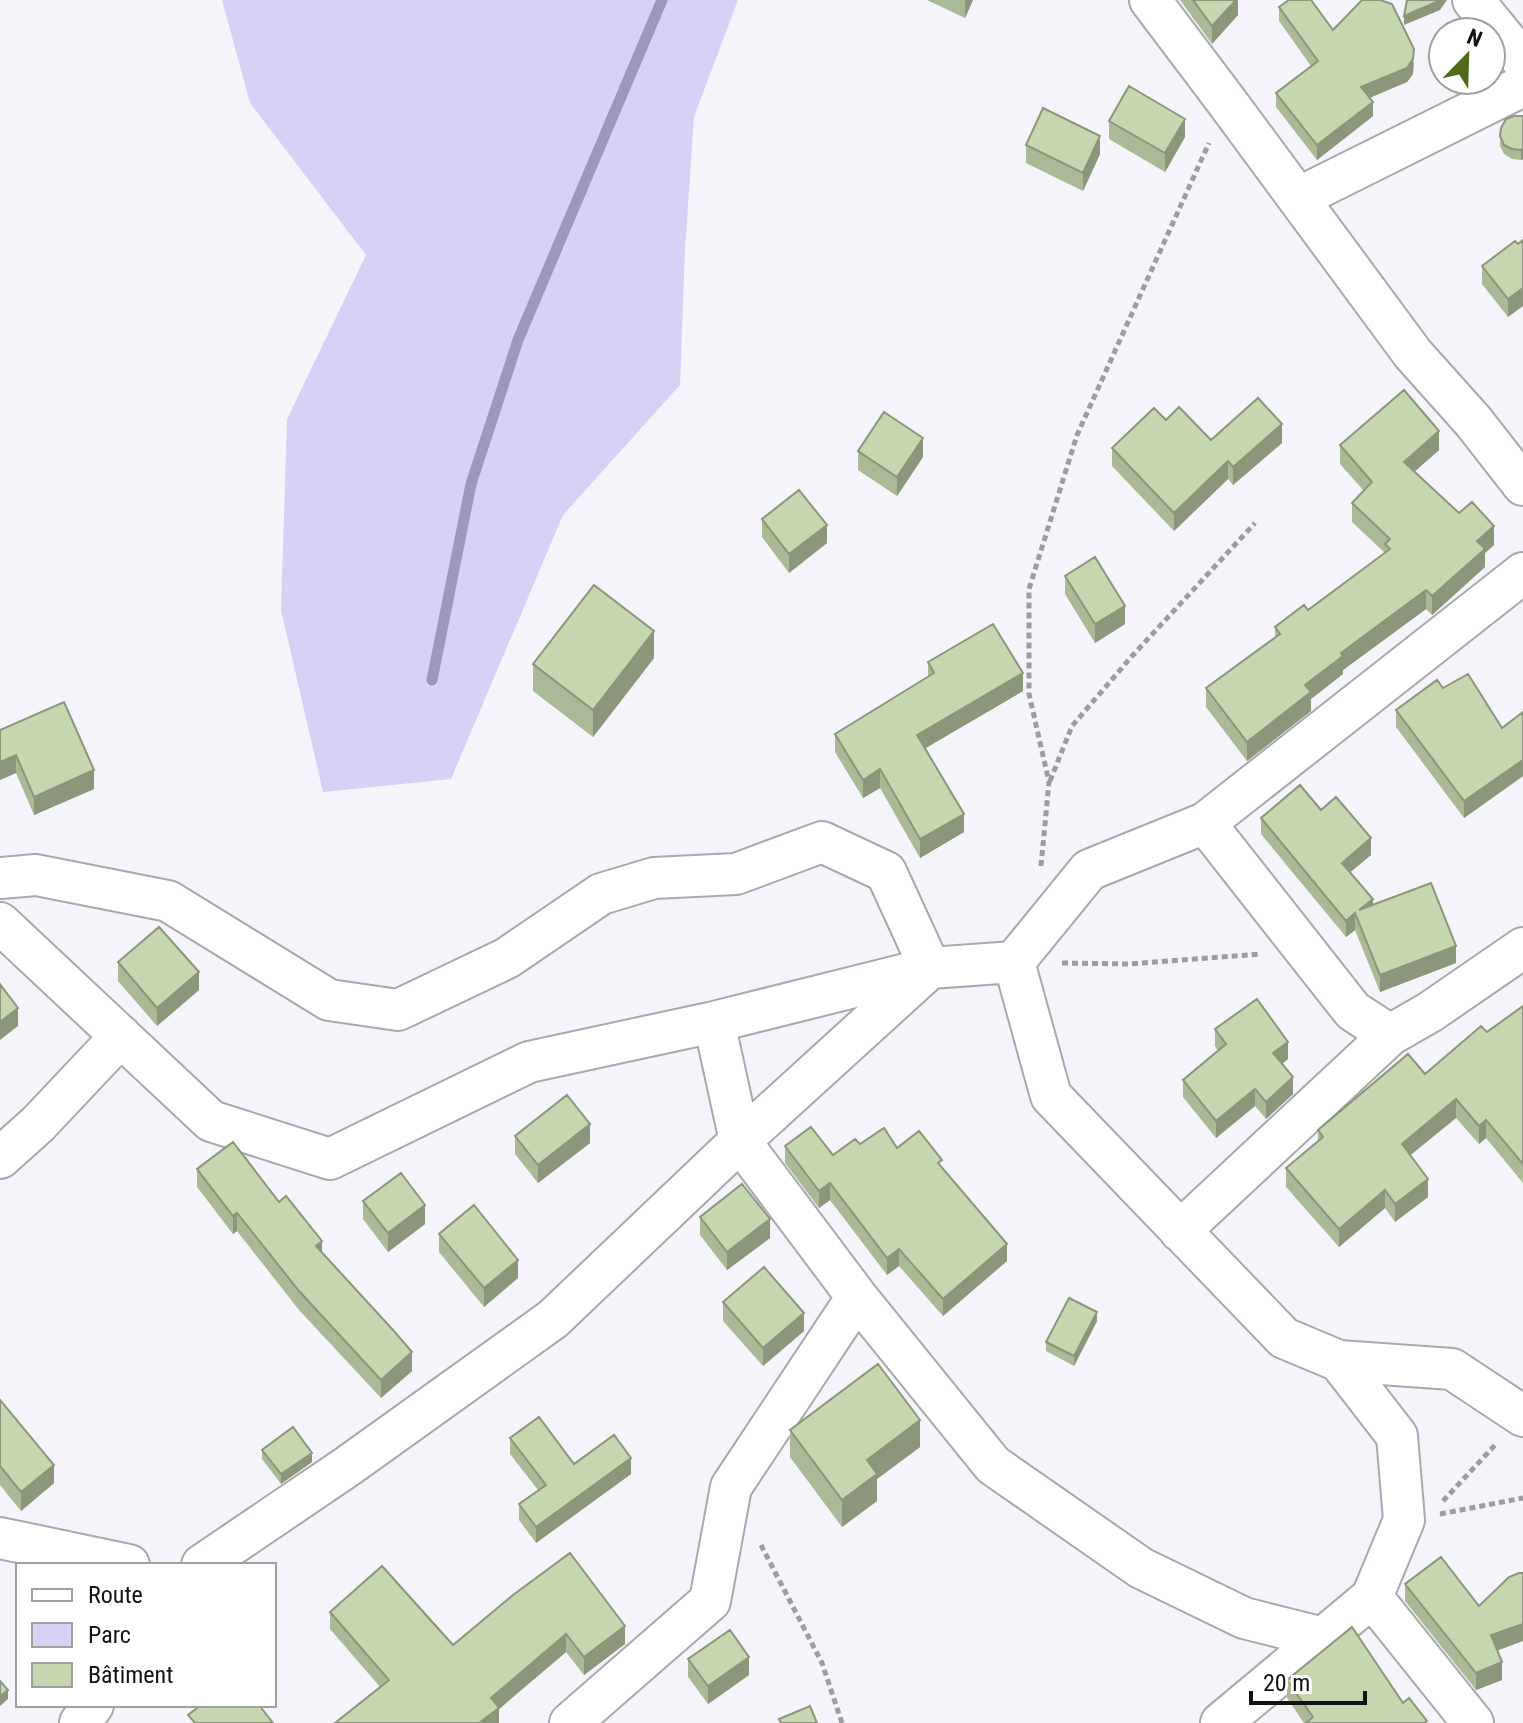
<svg xmlns="http://www.w3.org/2000/svg" width="1523" height="1723" viewBox="0 0 1523 1723" font-family="'Roboto Condensed',sans-serif">
  <style>
    .green { fill: #d9d0f6 }
    .lines { fill: none; stroke-linecap: round; stroke-linejoin: round }
    .stream { stroke: #9f96bc; stroke-width: 11 }
    .street-casing { stroke: #a9a8ae; stroke-width: 44 }
    .path { stroke: #9d9ca1; stroke-width: 5; stroke-dasharray: 6 4; stroke-linecap: butt }
    .street { stroke: #fff; stroke-width: 40 }
    .wall { fill: #aab996 }
    .shaded-wall { fill: #8b967a }
    .building { fill: #c6d7af; stroke: #8b967a; stroke-width: 2 }
  </style>
  <rect width="100%" height="100%" fill="#f5f4fa"/>
  <path class="green" d="M222 0H738L694 117 685 250 680 385 563 515 451 779 323 792 281 610 287 419 366 255 250 103Z"/>
  <g class="lines">
    <path class="stream" d="M432 680 471 484 518 340 662 0"/>
    <g class="street-casing">
      <path id="street" d="M1150 0 1227 102 1413 354 1473 421 1523 485
        M1473 0 1523 61
        M1298 198 1523 86
        M1205 823 1353 1011 1390 1035 1430 1012 1523 948
        M0 878 36 875 168 901 329 1000 398 1010 507 958 601 894 654 878 736 874 822 842 886 872 930 968 740 1141 553 1319 348 1466 202 1565
        M0 923 211 1121 330 1159 529 1062 714 1022 930 968 1014 962 1089 870 1205 823 1523 573
        M1014 962 1051 1096 1284 1338 1339 1361 1452 1369 1523 1416
        M714 1022 740 1141 857 1297 993 1465 1141 1568 1244 1618 1323 1638
        M0 1158 38 1124 121 1036
        M1180 1231 1390 1035
        M0 1538 129 1565
        M1372 1597 1473 1723
        M80 1723 93 1705
        M570 1723 710 1601 731 1487 857 1297
        M1221 1723 1372 1597 1404 1520 1397 1436 1339 1361"/>
    </g>
    <path class="path" d="M1050 781 1072 726 1133 655 1255 523
      M1041 866 1049 782 1029 694V589L1077 435 1209 143
      M1062 963 1129 964 1260 954
      M1443 1501 1496 1444
      M1440 1514 1523 1498
      M761 1545 822 1663 842 1723"/>
    <use href="#street" class="street"/>
  </g>
  <path class="wall" d="M927 0H973L965 18Z
    M1180 0H1238V15L1212 44Z
    M1279 7 1414 63 1413 74 1407 82 1370 98 1373 116 1317 160 1276 107V93L1311 66 1279 21Z
    M1523 116V159L1521 160 1512 159 1504 154 1500 146 1501 128Z
    M1109 121 1185 137 1165 172 1109 139Z
    M1026 145 1100 154 1083 191 1026 163Z
    M1518 244 1508 317 1482 284V266Z
    M1166 420 1211 440 1282 443 1233 485 1228 479 1174 531 1112 466V448Z
    M1340 445 1439 450 1414 472 1494 545 1485 553V567L1432 615 1426 609 1343 670V674L1311 699V711L1247 761 1206 707V688L1275 638V627L1308 610 1385 553 1352 522V503L1364 491 1340 464Z
    M858 451 923 457 897 496 858 470Z
    M762 519 827 543 789 573 762 537Z
    M1065 576 1125 624 1095 643 1065 594Z
    M654 658 593 737 533 691V664Z
    M928 662 1023 691 926 748 964 832 920 858 880 788 863 798 835 752V734L928 677Z
    M1443 688 1502 728 1523 712V776L1464 818 1396 727V710Z
    M0 730 94 789 34 815 16 773 0 780Z
    M1321 810 1371 855 1350 872 1373 905 1456 963 1380 992 1355 930 1346 937 1261 834V818Z
    M118 962 199 990 157 1026 118 981Z
    M1523 1006V1183L1486 1138 1479 1144 1456 1118 1410 1155 1428 1197 1395 1222 1385 1208 1339 1247 1286 1187V1168L1318 1142V1130L1425 1074Z
    M1215 1029 1288 1059 1282 1064 1293 1094 1266 1119 1255 1106 1216 1138 1183 1097V1080L1218 1051 1215 1046Z
    M515 1136 590 1143 538 1183 515 1154Z
    M860 1144 897 1148 942 1169 1007 1261 943 1316 899 1266 887 1275 830 1200 819 1208 785 1163V1146L833 1155Z
    M197 1169 279 1202 322 1252 412 1371 381 1398 299 1310 237 1231 233 1234 197 1187Z
    M363 1201 425 1224 388 1252 363 1219Z
    M700 1217 770 1238 727 1270 700 1235Z
    M439 1234 518 1278 484 1307 439 1252Z
    M723 1302 804 1331 763 1366 723 1321Z
    M1097 1321 1074 1366 1046 1351V1342Z
    M0 1400 54 1483 21 1511 0 1485Z
    M790 1430 920 1447 877 1479V1501L842 1527 790 1457Z
    M510 1438 574 1464 631 1474 536 1543 519 1520V1504L538 1490 510 1454Z
    M262 1450 312 1462 281 1484 262 1459Z
    M1405 1584 1497 1650 1502 1680 1476 1690 1405 1601Z
    M513 1595 625 1644 584 1675 566 1652 499 1709V1723L380 1687 330 1629V1612L453 1645Z
    M688 1659 749 1675 708 1704 688 1677Z
    M1287 1680 1403 1703 1427 1723H1304L1287 1698Z"/>
  <path class="shaded-wall" d="M965 0H973L965 18Z
    M1236 0H1238V15L1212 44V26Z
    M1441 0H1447L1440 10 1404 25V16Z
    M1414 49 1413 74 1407 82 1361 101V87Z
    M1373 102V116L1317 160V145Z
    M1185 119V137L1165 172V153Z
    M1100 136V154L1083 191V173Z
    M1523 149V159L1521 160V150Z
    M1523 288V306L1508 317V299Z
    M1282 424V443L1233 485V467Z
    M1439 431V450L1404 481V462Z
    M923 438V457L897 496V477Z
    M1228 461V479L1174 531V513Z
    M827 525V543L789 573V554Z
    M1494 526V545L1485 553V567L1432 615V596L1477 541Z
    M1426 590V609L1343 670V674L1311 699V711L1247 761V742L1305 685 1341 653Z
    M1125 606V624L1095 643V624Z
    M654 631V658L593 737V710Z
    M1023 673V691L917 753V735Z
    M16 755V773L0 780V762Z
    M1523 760V776L1464 818V801Z
    M880 769V788L863 798V780Z
    M94 770V789L34 815V797Z
    M964 814V832L920 858V839Z
    M1371 838V855L1342 879V863Z
    M1373 899V916L1359 910Z
    M1355 913V930L1346 937V921Z
    M1456 946V963L1380 992V975Z
    M199 972V990L157 1026V1008Z
    M18 1008V1026L0 1040V1022Z
    M1288 1042V1059L1273 1070V1053Z
    M1293 1077V1094L1266 1119V1102Z
    M1255 1089V1106L1216 1138V1121Z
    M1456 1099V1118L1402 1162V1144Z
    M1486 1120V1138L1479 1144V1126Z
    M590 1124V1143L538 1183V1165Z
    M1428 1179V1197L1395 1222V1204Z
    M830 1183V1200L819 1208V1191Z
    M1385 1190V1208L1339 1247V1229Z
    M425 1205V1224L388 1252V1233Z
    M237 1213V1231L233 1234V1216Z
    M770 1219V1238L727 1270V1252Z
    M322 1241V1259L316 1246Z
    M1007 1244V1261L943 1316V1299Z
    M899 1249V1266L887 1275V1258Z
    M518 1260V1278L484 1307V1288Z
    M1097 1312V1321L1074 1366V1356Z
    M804 1313V1331L763 1366V1348Z
    M412 1352V1371L381 1398V1380Z
    M920 1420V1447L877 1479V1501L842 1527V1500L867 1460Z
    M312 1453V1462L281 1484V1474Z
    M631 1458V1474L536 1543V1527Z
    M54 1465V1483L21 1511V1492Z
    M1523 1624V1641L1491 1653V1635Z
    M625 1626V1644L584 1675V1657Z
    M566 1634V1652L499 1709V1723H479L491 1698Z
    M749 1657V1675L708 1704V1686Z
    M1502 1662V1680L1476 1690V1673Z
    M8 1690V1699L0 1706V1696Z"/>
  <path class="building" d="M1193 0H1236L1212 26Z
    M1289 0H1311L1333 30 1362 0H1380L1392 4 1414 49 1413 59 1407 68 1361 87 1373 102 1317 145 1276 93 1318 61 1279 7Z
    M1407 0H1441L1404 16Z
    M1129 86 1185 119 1165 153 1109 121Z
    M1043 108 1100 136 1083 173 1026 145Z
    M1514 116H1523V149L1521 150 1512 149 1504 145 1500 136 1501 128 1506 119Z
    M1523 240V288L1508 299 1482 266 1515 241 1518 244Z
    M1404 390 1439 431 1404 462 1459 513 1472 502 1494 526 1477 541 1485 549 1432 596 1426 590 1341 653 1343 656 1305 685 1311 692 1247 742 1206 688 1280 634 1275 627 1304 605 1308 610 1390 549 1385 544 1390 539 1352 503 1372 482 1340 445Z
    M1258 398 1282 424 1233 467 1228 461 1174 513 1112 448 1154 408 1166 420 1179 407 1211 440Z
    M884 412 923 438 897 477 858 451Z
    M799 490 827 525 789 554 762 519Z
    M1095 557 1125 606 1095 624 1065 576Z
    M594 585 654 631 593 710 533 664Z
    M993 624 1023 673 917 735 964 814 920 839 880 769 863 780 835 734 934 673 928 662Z
    M1468 674 1502 728 1523 712V760L1464 801 1396 710 1437 680 1443 688Z
    M64 702 94 770 34 797 16 755 0 762V730Z
    M1300 785 1321 810 1336 797 1371 838 1342 863 1373 899 1359 910 1431 883 1456 946 1380 975 1355 913 1346 921 1261 818Z
    M159 927 199 972 157 1008 118 962Z
    M0 984 18 1008 0 1022Z
    M1257 999 1288 1042 1273 1053 1293 1077 1266 1102 1255 1089 1216 1121 1183 1080 1226 1044 1215 1029Z
    M1523 1006V1164L1486 1120 1479 1126 1456 1099 1402 1144 1428 1179 1395 1204 1385 1190 1339 1229 1286 1168 1323 1137 1318 1130 1408 1054 1425 1074 1481 1026 1487 1032Z
    M567 1095 590 1124 538 1165 515 1136Z
    M811 1127 833 1155 855 1139 860 1144 884 1128 897 1148 919 1131 942 1160 938 1163 1007 1244 943 1299 899 1249 887 1258 830 1183 819 1191 785 1146Z
    M233 1142 279 1202 286 1196 322 1241 316 1246 393 1330 412 1352 381 1380 299 1291 237 1213 233 1216 197 1169Z
    M401 1173 425 1205 388 1233 363 1201Z
    M742 1184 770 1219 727 1252 700 1217Z
    M474 1205 518 1260 484 1288 439 1234Z
    M764 1267 804 1313 763 1348 723 1302Z
    M1069 1298 1097 1312 1074 1356 1046 1342Z
    M878 1364 920 1420 867 1460 877 1474 842 1500 790 1430Z
    M0 1400 54 1465 21 1492 0 1466Z
    M539 1417 574 1464 614 1435 631 1458 536 1527 519 1504 546 1485 510 1438Z
    M293 1427 312 1453 281 1474 262 1450Z
    M570 1553 625 1626 584 1657 566 1634 491 1698 499 1708 479 1723H335L389 1680 330 1612 382 1566 453 1645 513 1595Z
    M1441 1557 1479 1606 1509 1577 1519 1573H1523V1624L1491 1635 1502 1662 1476 1673 1405 1584Z
    M1352 1627 1403 1703 1409 1698 1427 1721 1424 1723H1306L1313 1717 1287 1680Z
    M730 1630 749 1657 708 1686 688 1659Z
    M0 1681 8 1690 0 1696Z
    M201 1705H259L273 1723H195L188 1715Z
    M810 1706 817 1723H781L779 1719Z"/>
  <rect x="16" y="1563" width="260" height="144" fill="#ffffff" stroke="#a0a0a1" stroke-width="2"/>
  <rect x="32" y="1589" width="40" height="12" fill="#ffffff" stroke="#a0a0a1" stroke-width="2"/>
  <text x="88" y="1603" font-size="24" fill="#121214">Route</text>
  <rect x="32" y="1623" width="40" height="24" fill="#d9d0f6" stroke="#a0a0a1" stroke-width="2"/>
  <text x="88" y="1643" font-size="24" fill="#121214">Parc</text>
  <rect x="32" y="1663" width="40" height="24" fill="#c6d7af" stroke="#a0a0a1" stroke-width="2"/>
  <text x="88" y="1683" font-size="24" fill="#121214">Bâtiment</text>
  <g transform="translate(1467 56) rotate(23)"><circle r="38" fill="#ffffff" stroke="#a0a0a1" stroke-width="2"/>
  <path d="M0-6L14 30L0 20L-14 30Z" fill="#51691a"/>
  <text y="-12" font-size="22" font-weight="bold" text-anchor="middle" fill="#121214">N</text>
  </g>
  <path d="M1251 1691v12h114v-12" fill="none" stroke="#121214" stroke-width="4"/>
  <text x="1263" y="1691" font-size="24" fill="#121214" stroke="#ffffff" stroke-width="6" paint-order="stroke">20 m</text>
</svg>
